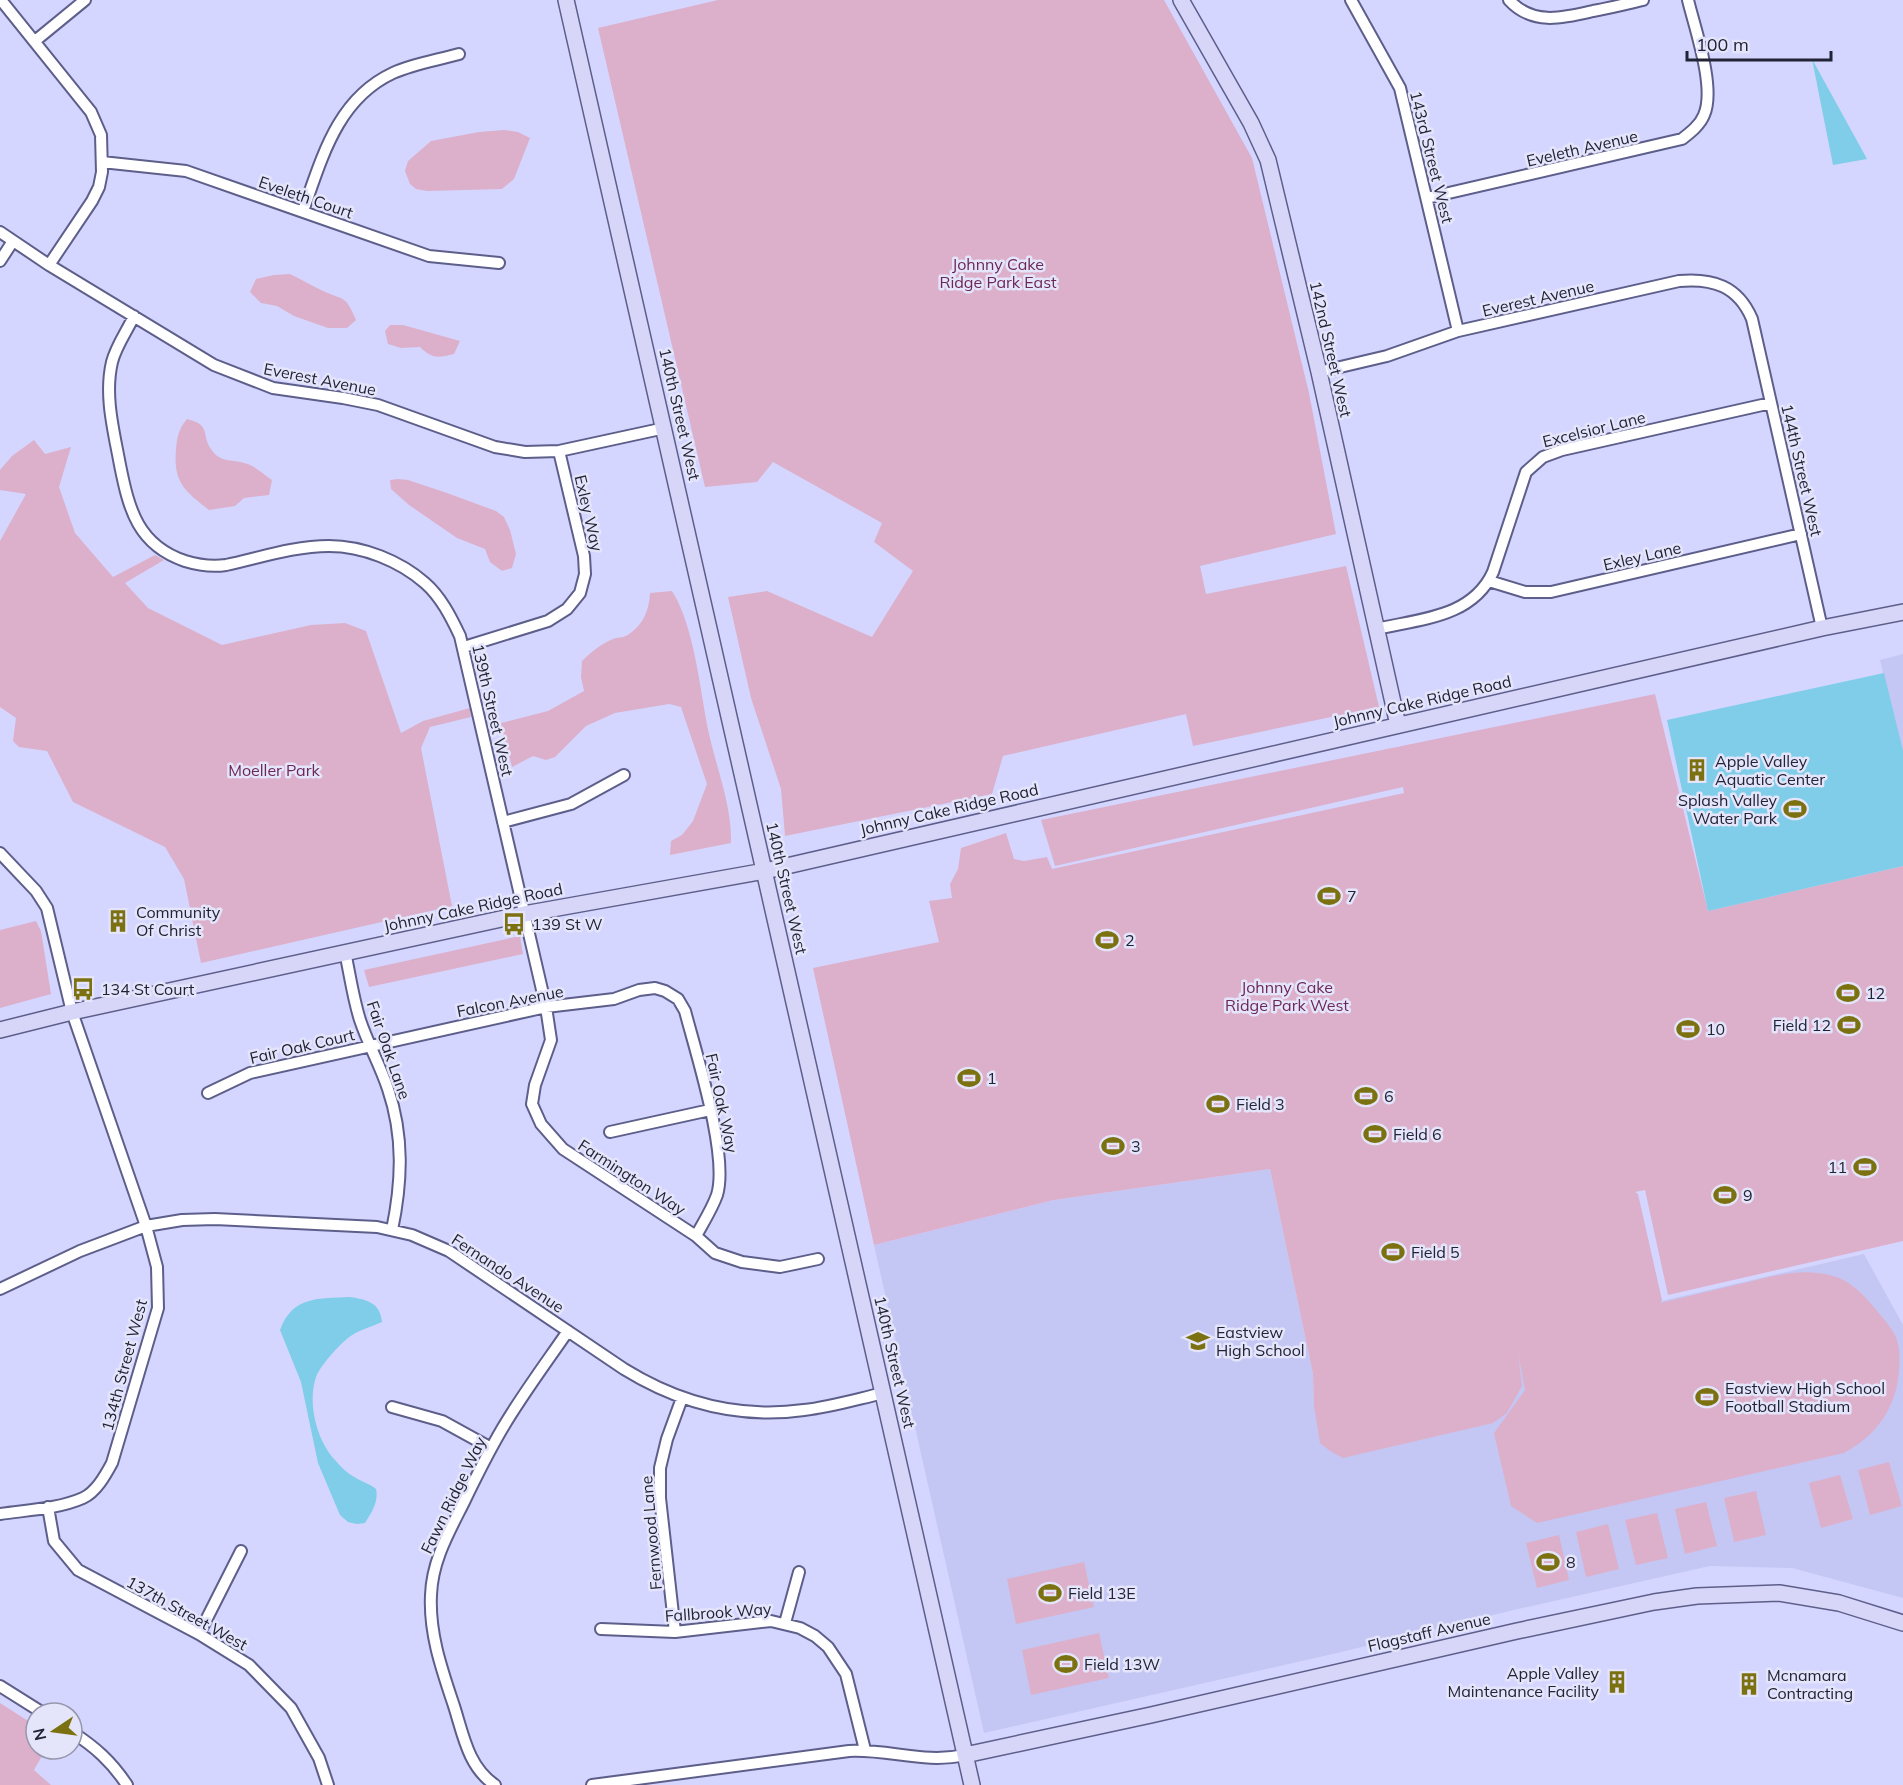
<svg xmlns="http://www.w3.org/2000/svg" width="1903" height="1785" viewBox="0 0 1903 1785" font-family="Mulish,sans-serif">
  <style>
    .built { fill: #c4c7f4 }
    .green { fill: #dcb0ca }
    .water { fill: #7fcde8 }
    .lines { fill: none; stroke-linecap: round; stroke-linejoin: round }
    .street-casing { stroke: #5d5e8a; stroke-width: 14 }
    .secondary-casing { stroke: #5d5e8a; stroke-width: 18 }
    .street { stroke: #fff; stroke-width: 10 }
    .secondary { stroke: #d7d6f8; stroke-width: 15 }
    .labels { text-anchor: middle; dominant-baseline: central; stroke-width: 5; stroke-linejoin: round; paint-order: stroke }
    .street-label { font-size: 16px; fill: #232336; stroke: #e4e5fa }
    .park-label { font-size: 16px; fill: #6d2757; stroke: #e4e5fa }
    .poi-label { font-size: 16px; fill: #232336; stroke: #e4e5fa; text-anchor: start }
  </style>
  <rect width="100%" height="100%" fill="#d4d6ff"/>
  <path class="built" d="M1903 654V755L1880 660Z
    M1270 1169 1313 1374 1314 1406 1515 1335 1864 1254 1903 1325V1598L1792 1568 1710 1566 1518 1609 1337 1653 984 1733 874 1245 1054 1200Z"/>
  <path class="green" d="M718 0H1164L1252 158 1309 393 1336 534 1200 566 1206 594 1346 566 1379 707 1193 746 1186 714 1003 756 992 794 785 836 781 789 751 698 728 597 767 591 872 637 913 571 874 542 882 523 773 462 757 482 705 487 598 28Z
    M504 130 518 132 530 138 514 179 502 189 427 191 416 189 410 184 405 171 408 161 431 141 479 132Z
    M290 274C301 279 310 285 321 290 343 301 345 293 356 320L347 328H328L294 316 277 306 261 303 250 292 256 279 274 275Z
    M390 325H403L460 341 454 354C438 358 432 359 420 347L401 348 388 344 385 331Z
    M187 419C212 425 201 435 211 449 220 463 231 459 244 463 254 465 263 474 272 480L269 495 244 498 235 506 209 510C185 491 173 483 176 449 177 437 179 428 187 419Z
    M34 440 45 454 71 447 59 487 75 533 113 577 155 555 164 560 125 583 148 608 222 645 311 625 345 623 366 631 401 733 423 721 470 708 471 717 430 727 421 748 452 906 201 963 184 879 165 847 73 802 47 751 19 747 13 741 16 718 0 707V541L26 494 0 490V470L12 456Z
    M398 479 408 480 447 493 496 511 504 517 510 530 516 554 512 568 502 571 490 562 485 549 457 538 409 505 391 489 390 480Z
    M672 591C695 627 700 692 709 734 717 770 732 806 731 843L670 855 671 841 682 835 693 821 707 784 681 707 669 704 615 713 586 726 555 757 546 760 533 756 512 767 501 723 548 711 584 691 581 677 582 661C591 652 601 644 613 639 617 637 622 638 626 636 643 626 649 611 650 593Z
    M1655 694 1708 911 1903 866V1241L1668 1295 1645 1190 1635 1192 1638 1194 1662 1300 1660 1303C1685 1297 1710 1291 1735 1285 1767 1278 1801 1266 1833 1276 1849 1280 1863 1294 1873 1306 1880 1315 1889 1324 1895 1335 1900 1345 1900 1359 1899 1371 1896 1408 1877 1435 1844 1453L1537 1523 1511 1506 1494 1433 1525 1390 1518 1353 1522 1386 1507 1413 1493 1423 1343 1458 1330 1451 1320 1443 1314 1406 1313 1374 1270 1169 1054 1200 874 1245 813 968 939 942 929 901 952 898 950 884 958 869 961 848 1006 833 1014 859 1024 861 1047 857 1052 869 1404 793 1403 787 1055 866 1041 820Z
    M36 921 41 931 51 994 0 1008V930Z
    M520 936 523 954 369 987 364 970Z
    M1889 1462 1902 1506 1870 1515 1858 1470Z
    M1840 1475 1853 1519 1821 1528 1809 1483Z
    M1756 1491 1766 1535 1734 1542 1724 1498Z
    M1706 1502 1717 1546 1685 1554 1675 1509Z
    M1657 1513 1668 1558 1636 1565 1625 1520Z
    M1608 1524 1619 1569 1586 1577 1576 1532Z
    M1559 1535 1569 1580 1537 1588 1526 1543Z
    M1084 1562 1094 1607 1016 1624 1007 1579Z
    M1099 1633 1109 1678 1031 1695 1022 1650Z
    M0 1703 36 1726V1749H46L34 1770 51 1785H0Z"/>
  <path class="water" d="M1812 59 1867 159 1833 165Z
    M1884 673 1903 751V866L1708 911 1667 720Z
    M350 1297C367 1300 380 1302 382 1322 371 1327 358 1330 348 1338 339 1345 320 1366 316 1377 307 1403 317 1441 335 1460 341 1467 348 1474 356 1478 363 1482 370 1484 376 1489 379 1502 371 1513 365 1523L357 1524 348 1522 340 1515 318 1463 301 1382 280 1330C293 1295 319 1299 350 1297Z"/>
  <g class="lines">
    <g class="street-casing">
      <path id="street" d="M1 0 91 112 101 135 102 172 99 187 92 201 49 265
        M1351 0 1400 88 1458 331
        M1509 0C1533 26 1563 18 1593 11 1610 8 1626 4 1643 0
        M35 41 85 0
        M102 162 186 171 429 256 499 263
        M1427 198 1682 139C1691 132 1700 125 1704 115 1716 88 1695 29 1688 0
        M303 211C322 158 337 99 393 73 413 64 438 60 459 54
        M0 232 49 265 214 365 273 388 343 398 378 405 495 447 525 452 559 451 665 428
        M0 261 13 241
        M134 316C127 331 116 346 112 362 104 396 114 432 120 465 129 510 138 545 185 561 198 565 212 567 226 565 259 558 294 546 329 546 363 546 400 561 425 583 441 597 451 617 460 636L546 1007 551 1040 535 1085 532 1104 541 1124 563 1149 696 1236 715 1253 742 1262 780 1267 818 1259
        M1319 372 1387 356 1458 331 1679 281C1713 278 1738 286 1752 319L1822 628
        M1489 581 1525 592H1551L1801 534
        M1376 629C1419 619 1472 618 1493 572L1526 472 1543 457 1562 450 1771 403
        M464 647 548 621 567 609 580 593 585 574 584 556 559 451
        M503 822 571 804 624 775
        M0 853 36 891 47 908 72 1012 146 1226 157 1267 158 1308 112 1463C105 1476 96 1492 83 1498 58 1509 27 1510 0 1514
        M345 952C350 975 353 998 360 1020 368 1044 380 1065 388 1089 404 1136 402 1182 392 1230
        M208 1093 250 1073 546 1007 614 999 639 990 655 988 665 991 678 999 685 1011C696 1053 729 1156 717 1195 712 1209 703 1223 696 1236
        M610 1132 710 1110
        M0 1289 80 1251 146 1226 182 1220 215 1219 377 1227 412 1235 449 1251 624 1369C679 1403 739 1419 804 1410 831 1407 857 1399 884 1393
        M392 1407 442 1421 491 1448
        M48 1507 54 1541 78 1570 199 1634 249 1665 291 1708 319 1758 328 1785
        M785 1623 799 1572
        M601 1629 675 1632 771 1621 800 1628 815 1636 828 1647 846 1674 865 1750
        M675 1632 660 1498V1468L667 1439 682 1398
        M199 1634 241 1551
        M0 1686 43 1713
        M72 1732C95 1747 111 1761 127 1785
        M495 1785C468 1767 463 1734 454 1706 442 1670 429 1634 431 1595 432 1561 449 1532 464 1502 476 1477 488 1453 502 1429 522 1395 546 1363 568 1331
        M592 1785 849 1751C890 1749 924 1764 965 1755"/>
    </g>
    <g class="secondary-casing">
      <path id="secondary" d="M566 0 972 1785
        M1181 0 1251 123 1268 160 1319 372 1398 725
        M0 1030 72 1012 524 914 765 871 1822 628 1903 612
        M965 1755 1151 1715 1517 1631 1654 1602 1697 1596 1779 1593 1839 1603 1903 1623"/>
    </g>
    <use href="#street" class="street"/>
    <use href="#secondary" class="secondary"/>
  </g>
  <defs>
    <g id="building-bare" transform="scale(1.8)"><path d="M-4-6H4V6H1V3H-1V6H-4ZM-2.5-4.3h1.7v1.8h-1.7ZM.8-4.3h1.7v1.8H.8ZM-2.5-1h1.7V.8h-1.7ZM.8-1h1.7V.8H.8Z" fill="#7c7111" stroke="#e4e5fa" stroke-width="2.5" paint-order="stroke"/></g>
    <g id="stadium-bare" transform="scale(1.8)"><path d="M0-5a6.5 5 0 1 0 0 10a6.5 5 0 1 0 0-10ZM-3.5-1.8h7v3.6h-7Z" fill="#7c7111" stroke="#e4e5fa" stroke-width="2.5" paint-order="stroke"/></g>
    <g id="bus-bare" transform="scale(1.8)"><path d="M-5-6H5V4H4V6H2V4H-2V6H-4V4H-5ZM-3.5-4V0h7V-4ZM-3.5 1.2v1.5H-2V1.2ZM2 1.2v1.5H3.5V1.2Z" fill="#7c7111" stroke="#e4e5fa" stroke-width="2.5" paint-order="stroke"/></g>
    <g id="school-bare" transform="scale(1.8)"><path d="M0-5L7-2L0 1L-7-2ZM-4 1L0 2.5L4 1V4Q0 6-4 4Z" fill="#7c7111" stroke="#e4e5fa" stroke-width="2.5" paint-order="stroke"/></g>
  </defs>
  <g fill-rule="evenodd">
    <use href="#building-bare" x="1697" y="770"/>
    <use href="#stadium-bare" x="1795" y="809"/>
    <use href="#stadium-bare" x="1329" y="896"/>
    <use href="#building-bare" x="118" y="921"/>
    <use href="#bus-bare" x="514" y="924"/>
    <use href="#stadium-bare" x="1107" y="940"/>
    <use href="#bus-bare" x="83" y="989"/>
    <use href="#stadium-bare" x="1848" y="993"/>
    <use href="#stadium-bare" x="1849" y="1025"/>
    <use href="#stadium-bare" x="1688" y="1029"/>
    <use href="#stadium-bare" x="969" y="1078"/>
    <use href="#stadium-bare" x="1366" y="1096"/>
    <use href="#stadium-bare" x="1218" y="1104"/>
    <use href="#stadium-bare" x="1375" y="1134"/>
    <use href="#stadium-bare" x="1113" y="1146"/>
    <use href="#stadium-bare" x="1865" y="1167"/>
    <use href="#stadium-bare" x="1725" y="1195"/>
    <use href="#stadium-bare" x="1393" y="1252"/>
    <use href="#school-bare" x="1198" y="1341"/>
    <use href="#stadium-bare" x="1707" y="1397"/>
    <use href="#stadium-bare" x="1548" y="1562"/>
    <use href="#stadium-bare" x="1050" y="1593"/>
    <use href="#stadium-bare" x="1066" y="1664"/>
    <use href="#building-bare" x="1617" y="1682"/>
    <use href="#building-bare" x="1749" y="1684"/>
  </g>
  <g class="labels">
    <g class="street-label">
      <text transform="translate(1582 148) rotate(-13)">Eveleth Avenue</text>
      <text transform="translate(1432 157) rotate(76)">143rd Street West</text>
      <text transform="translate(306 197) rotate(19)">Eveleth Court</text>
      <text transform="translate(1538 298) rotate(-13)">Everest Avenue</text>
      <text transform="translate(1331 349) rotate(77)">142nd Street West</text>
      <text transform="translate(320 379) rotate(11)">Everest Avenue</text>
      <text transform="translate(680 414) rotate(77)">140th Street West</text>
      <text transform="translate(1594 429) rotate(-14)">Excelsior Lane</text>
      <text transform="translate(1802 470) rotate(77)">144th Street West</text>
      <text transform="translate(589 513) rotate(77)">Exley Way</text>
      <text transform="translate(1642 556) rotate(-13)">Exley Lane</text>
      <text transform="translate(1422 701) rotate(-13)">Johnny Cake Ridge Road</text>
      <text transform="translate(493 710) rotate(77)">139th Street West</text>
      <text transform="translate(949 809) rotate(-13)">Johnny Cake Ridge Road</text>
      <text transform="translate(787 888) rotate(77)">140th Street West</text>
      <text transform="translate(473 907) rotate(-12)">Johnny Cake Ridge Road</text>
      <text transform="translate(510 1001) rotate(-11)">Falcon Avenue</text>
      <text transform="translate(302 1046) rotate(-13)">Fair Oak Court</text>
      <text transform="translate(389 1050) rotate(71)">Fair Oak Lane</text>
      <text transform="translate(722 1103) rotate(78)">Fair Oak Way</text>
      <text transform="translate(632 1177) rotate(33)">Farmington Way</text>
      <text transform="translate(508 1273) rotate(33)">Fernando Avenue</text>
      <text transform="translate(895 1362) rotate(77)">140th Street West</text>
      <text transform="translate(124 1365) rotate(-75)">134th Street West</text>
      <text transform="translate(453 1495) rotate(-64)">Fawn Ridge Way</text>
      <text transform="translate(651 1533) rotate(-95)">Fernwood Lane</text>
      <text transform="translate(718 1612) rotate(-4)">Fallbrook Way</text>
      <text transform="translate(187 1613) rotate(29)">137th Street West</text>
      <text transform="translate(1429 1632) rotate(-13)">Flagstaff Avenue</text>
    </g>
    <g class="park-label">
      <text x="998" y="264">Johnny Cake<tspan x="998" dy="18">Ridge Park East</tspan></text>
      <text x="274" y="770">Moeller Park</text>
      <text x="1287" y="987">Johnny Cake<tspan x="1287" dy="18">Ridge Park West</tspan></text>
    </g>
    <g class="poi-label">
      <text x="1715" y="761">Apple Valley<tspan x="1715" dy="18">Aquatic Center</tspan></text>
      <text x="1777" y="800" text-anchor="end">Splash Valley<tspan x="1777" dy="18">Water Park</tspan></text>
      <text x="1347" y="896">7</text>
      <text x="136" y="912">Community<tspan x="136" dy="18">Of Christ</tspan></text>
      <text x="532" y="924">139 St W</text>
      <text x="1125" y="940">2</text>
      <text x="101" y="989">134 St Court</text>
      <text x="1866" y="993">12</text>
      <text x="1831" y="1025" text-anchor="end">Field 12</text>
      <text x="1706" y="1029">10</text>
      <text x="987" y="1078">1</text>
      <text x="1384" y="1096">6</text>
      <text x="1236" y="1104">Field 3</text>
      <text x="1393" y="1134">Field 6</text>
      <text x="1131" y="1146">3</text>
      <text x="1847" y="1167" text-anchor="end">11</text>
      <text x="1743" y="1195">9</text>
      <text x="1411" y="1252">Field 5</text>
      <text x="1216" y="1332">Eastview<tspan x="1216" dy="18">High School</tspan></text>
      <text x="1725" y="1388">Eastview High School<tspan x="1725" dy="18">Football Stadium</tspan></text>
      <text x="1566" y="1562">8</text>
      <text x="1068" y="1593">Field 13E</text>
      <text x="1084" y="1664">Field 13W</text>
      <text x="1599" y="1673" text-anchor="end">Apple Valley<tspan x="1599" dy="18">Maintenance Facility</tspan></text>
      <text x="1767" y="1675">Mcnamara<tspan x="1767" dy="18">Contracting</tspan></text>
    </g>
  </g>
  <g transform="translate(54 1731) rotate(257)"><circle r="28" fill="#e4e5fa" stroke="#9797ac" stroke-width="1.5"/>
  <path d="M0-4.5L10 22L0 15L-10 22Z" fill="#7c7111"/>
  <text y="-9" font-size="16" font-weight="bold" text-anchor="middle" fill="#232336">N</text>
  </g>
  <path d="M1687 51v9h144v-9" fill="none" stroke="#232336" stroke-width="3"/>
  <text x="1696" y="51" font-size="18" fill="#232336" stroke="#e4e5fa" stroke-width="4.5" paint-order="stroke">100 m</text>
</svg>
